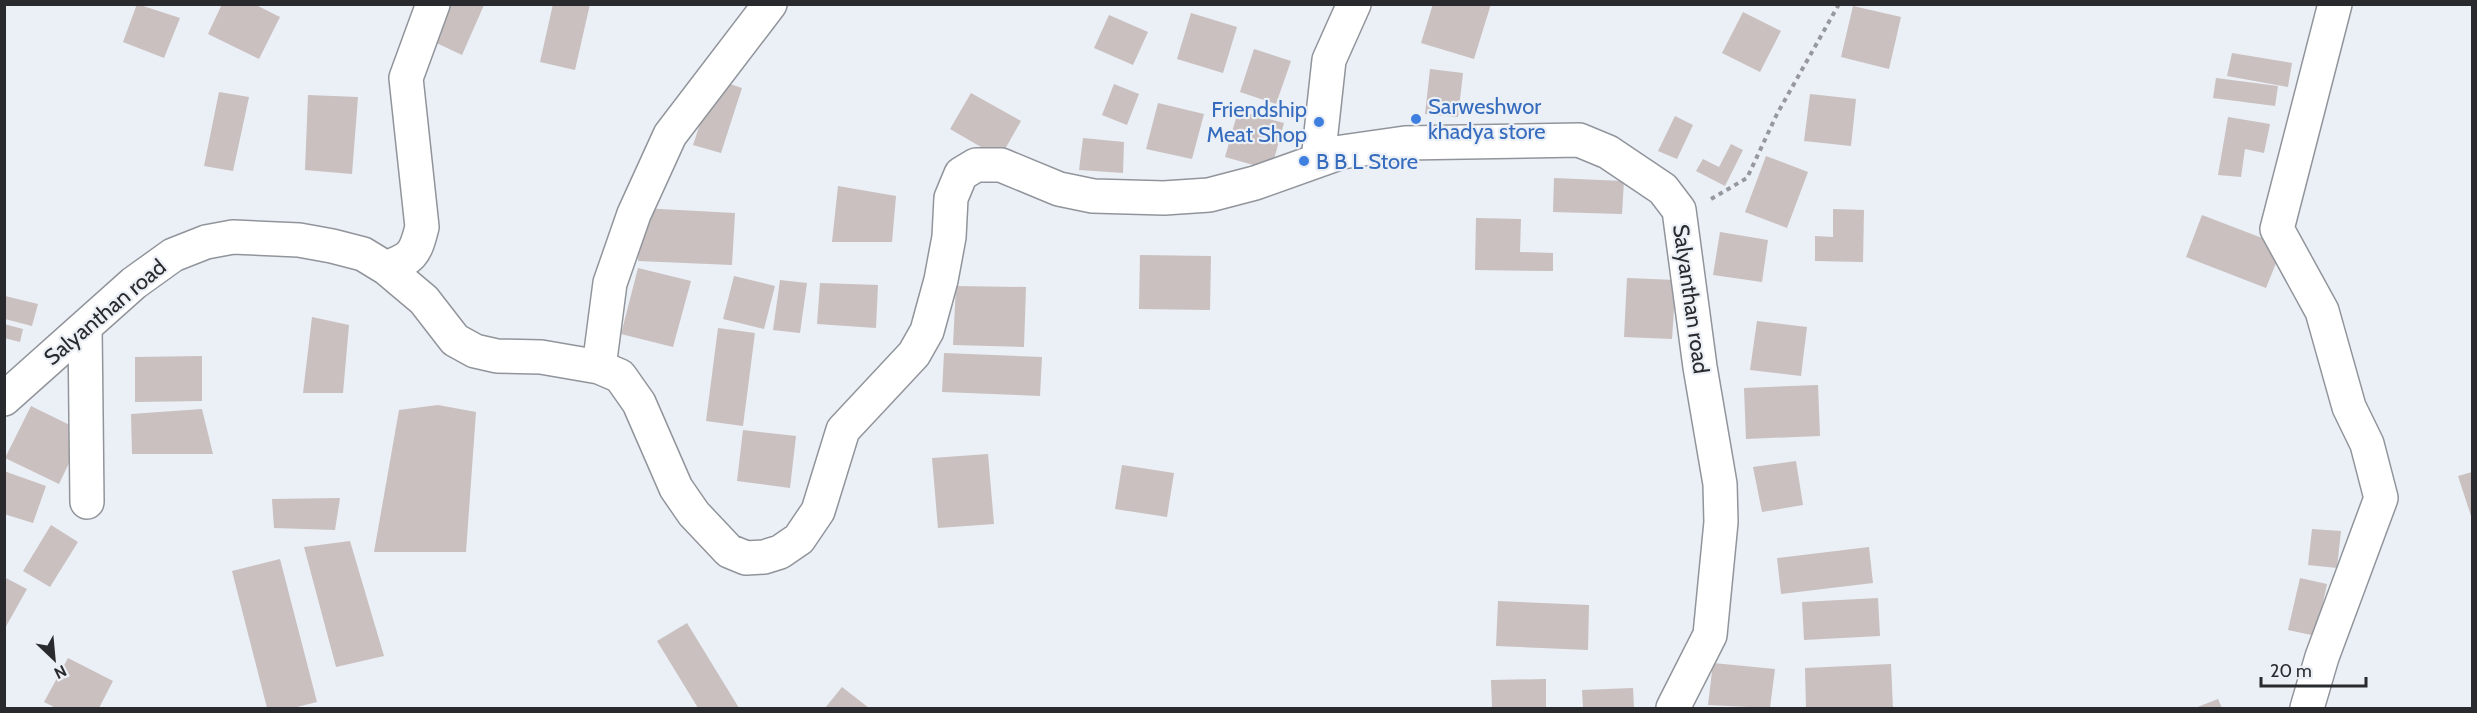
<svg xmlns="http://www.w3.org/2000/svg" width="2477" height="713" viewBox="0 0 2477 713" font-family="Cabin,sans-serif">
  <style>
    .building { fill: #c9c0bf }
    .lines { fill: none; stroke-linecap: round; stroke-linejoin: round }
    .minor-casing { stroke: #91959b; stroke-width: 36 }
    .path { stroke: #96989e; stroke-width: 4; stroke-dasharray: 4.5 4.5; stroke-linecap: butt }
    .minor { stroke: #fff; stroke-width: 33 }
    .shop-dot { fill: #3f7fe0; stroke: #ebeff6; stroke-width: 2 }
    .labels { text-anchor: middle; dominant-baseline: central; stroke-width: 4.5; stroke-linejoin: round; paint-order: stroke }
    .shop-label { font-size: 22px; fill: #366cbe; stroke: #ebeff6; text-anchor: start }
    .street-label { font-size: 22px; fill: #292a2d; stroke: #ebeff6 }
  </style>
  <rect width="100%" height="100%" fill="#ebeff6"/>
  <path class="building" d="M137 4 180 18 164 58 123 42Z
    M222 4H254L280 17 259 59 208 34Z
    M553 4H590L575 70 540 62Z
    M1433 4H1491L1474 59 1421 43Z
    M445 5H484L462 55 428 39Z
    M1853 6 1901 17 1889 69 1841 57Z
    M1743 12 1781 31 1760 72 1722 53Z
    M1191 13 1237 27 1223 73 1177 59Z
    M1109 15 1148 32 1133 65 1094 48Z
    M1254 49 1291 61 1276 104 1240 92Z
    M2232 53 2292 63 2288 87 2227 76Z
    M1430 69 1463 73 1458 117 1425 114Z
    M2216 78 2278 86 2275 106 2213 98Z
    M715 79 742 88 721 153 693 145Z
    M1114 84 1139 94 1127 125 1102 115Z
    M219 92 249 97 233 171 204 166Z
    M971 93 1021 121 1000 158 950 129Z
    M1810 94 1856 99 1851 146 1804 141Z
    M308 95 358 97 352 174 305 170Z
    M1158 103 1204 114 1192 159 1146 149Z
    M1238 111 1284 123 1271 170 1225 157Z
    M1675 116 1693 125 1677 159 1658 151Z
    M2228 117 2270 124 2264 153 2245 149 2241 177 2218 175Z
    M1083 138 1124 142 1123 173 1079 170Z
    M1731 144 1743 150 1725 186 1696 171 1703 159 1719 167Z
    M1766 156 1808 172 1787 228 1745 212Z
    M1554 178 1624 181 1622 214 1553 212Z
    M838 186 896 196 892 242H832Z
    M641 208 735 213 732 265 638 261Z
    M1833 209 1864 210 1863 262 1815 261V236L1833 237Z
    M2202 215 2283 246 2266 288 2186 257Z
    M1476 218 1521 219 1520 252 1553 253V271L1475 270Z
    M1720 232 1768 240 1762 282 1713 275Z
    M1140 255 1211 256 1210 310 1139 309Z
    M638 268 691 281 673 347 621 334Z
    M734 276 775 286 764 329 723 319Z
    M1627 278 1676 280 1672 339 1624 337Z
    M780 280 807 283 800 333 773 330Z
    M820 283 878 285 876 328 817 324Z
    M956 286 1026 287 1024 347 953 345Z
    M5 296 38 304 32 326 5 319Z
    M312 317 349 325 343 393H303Z
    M1757 321 1807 327 1801 376 1750 370Z
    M4 324 23 329 20 342 4 338Z
    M718 328 755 333 743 426 706 421Z
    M944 353 1042 357 1040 396 942 392Z
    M202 356V401L135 402V357Z
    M1818 385 1820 436 1746 439 1744 388Z
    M438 405 476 412 466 552H374L399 410Z
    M31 406 84 432 59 484 5 458Z
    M202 409 213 454H132L131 414Z
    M743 430 796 436 790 488 737 481Z
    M988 454 994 524 938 528 932 458Z
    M1796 461 1803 505 1762 512 1753 467Z
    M1122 465 1174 473 1167 517 1115 509Z
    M4 471 46 486 33 523 4 514Z
    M2472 472V519L2458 476Z
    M340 498 335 530 274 528 272 499Z
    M51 525 78 542 50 587 23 571Z
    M2312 529 2341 531 2337 568 2308 565Z
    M350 541 384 656 336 667 304 547Z
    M1869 547 1873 583 1781 594 1777 558Z
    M280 559 317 702 293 708H267L232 571Z
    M4 577 27 589 4 630Z
    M2300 578 2327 584 2316 636 2288 630Z
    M1878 598 1880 636 1804 640 1802 602Z
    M1498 601 1589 605 1588 650 1496 646Z
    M687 623 739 708H698L657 641Z
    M68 658 113 681 99 708H56L44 702Z
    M1713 663 1775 669 1770 708 1708 705Z
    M1891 664 1893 708H1806L1805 668Z
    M1546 679V708H1492L1491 680Z
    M842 687 869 708H825Z
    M1633 688 1634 708H1583L1582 690Z
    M2218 699 2222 708H2195Z"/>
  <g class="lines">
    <g class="minor-casing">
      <path id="minor" d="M1318 160 1329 60 1354 4
        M386 268C412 258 415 255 422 227L406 78 433 4
        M85 327 87 502
        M599 367 610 283 634 214 670 135 770 4
        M4 399 134 283 173 255 206 242 233 237 299 240 332 246 363 254 386 268 424 300 455 340 475 351 497 356 541 357 599 367 620 376 639 403 676 488 694 514 729 551 746 558 764 557 780 552 799 539 818 511 843 430 914 354 927 331 941 280 949 237 951 198 961 174 976 165H1001L1059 189 1093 196 1164 198 1209 195 1255 183 1342 152 1405 143 1579 140 1608 152 1663 189 1679 210 1700 367 1720 484 1721 522 1710 635 1673 708
        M2307 708 2322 657 2381 498 2367 444 2349 407 2322 311 2277 229 2335 4"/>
    </g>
    <path class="path" d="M1711 199 1747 178 1777 114 1839 4"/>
    <use href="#minor" class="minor"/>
  </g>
  <g class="shop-dot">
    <circle cx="1416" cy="119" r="6"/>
    <circle cx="1319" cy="122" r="6"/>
    <circle cx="1304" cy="161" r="6"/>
  </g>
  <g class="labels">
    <g class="shop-label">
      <text x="1428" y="106">Sarweshwor<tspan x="1428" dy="25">khadya store</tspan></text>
      <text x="1307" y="109" text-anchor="end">Friendship<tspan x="1307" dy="25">Meat Shop</tspan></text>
      <text x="1316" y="161">B B L Store</text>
    </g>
    <g class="street-label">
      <text transform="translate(1691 299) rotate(82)">Salyanthan road</text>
      <text transform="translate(105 312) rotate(-40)">Salyanthan road</text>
    </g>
  </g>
  <rect width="2477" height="713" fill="none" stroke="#292a2d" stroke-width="12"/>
  <g transform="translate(54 659) rotate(154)" stroke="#ebeff6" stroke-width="4.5" paint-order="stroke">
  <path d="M0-4.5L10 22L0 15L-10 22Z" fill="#292a2d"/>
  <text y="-9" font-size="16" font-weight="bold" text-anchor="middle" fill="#292a2d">N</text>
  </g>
  <path d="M2261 677v9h105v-9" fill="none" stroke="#292a2d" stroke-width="3"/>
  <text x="2270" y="677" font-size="18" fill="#292a2d" stroke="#ebeff6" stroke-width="4.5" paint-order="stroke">20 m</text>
</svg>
